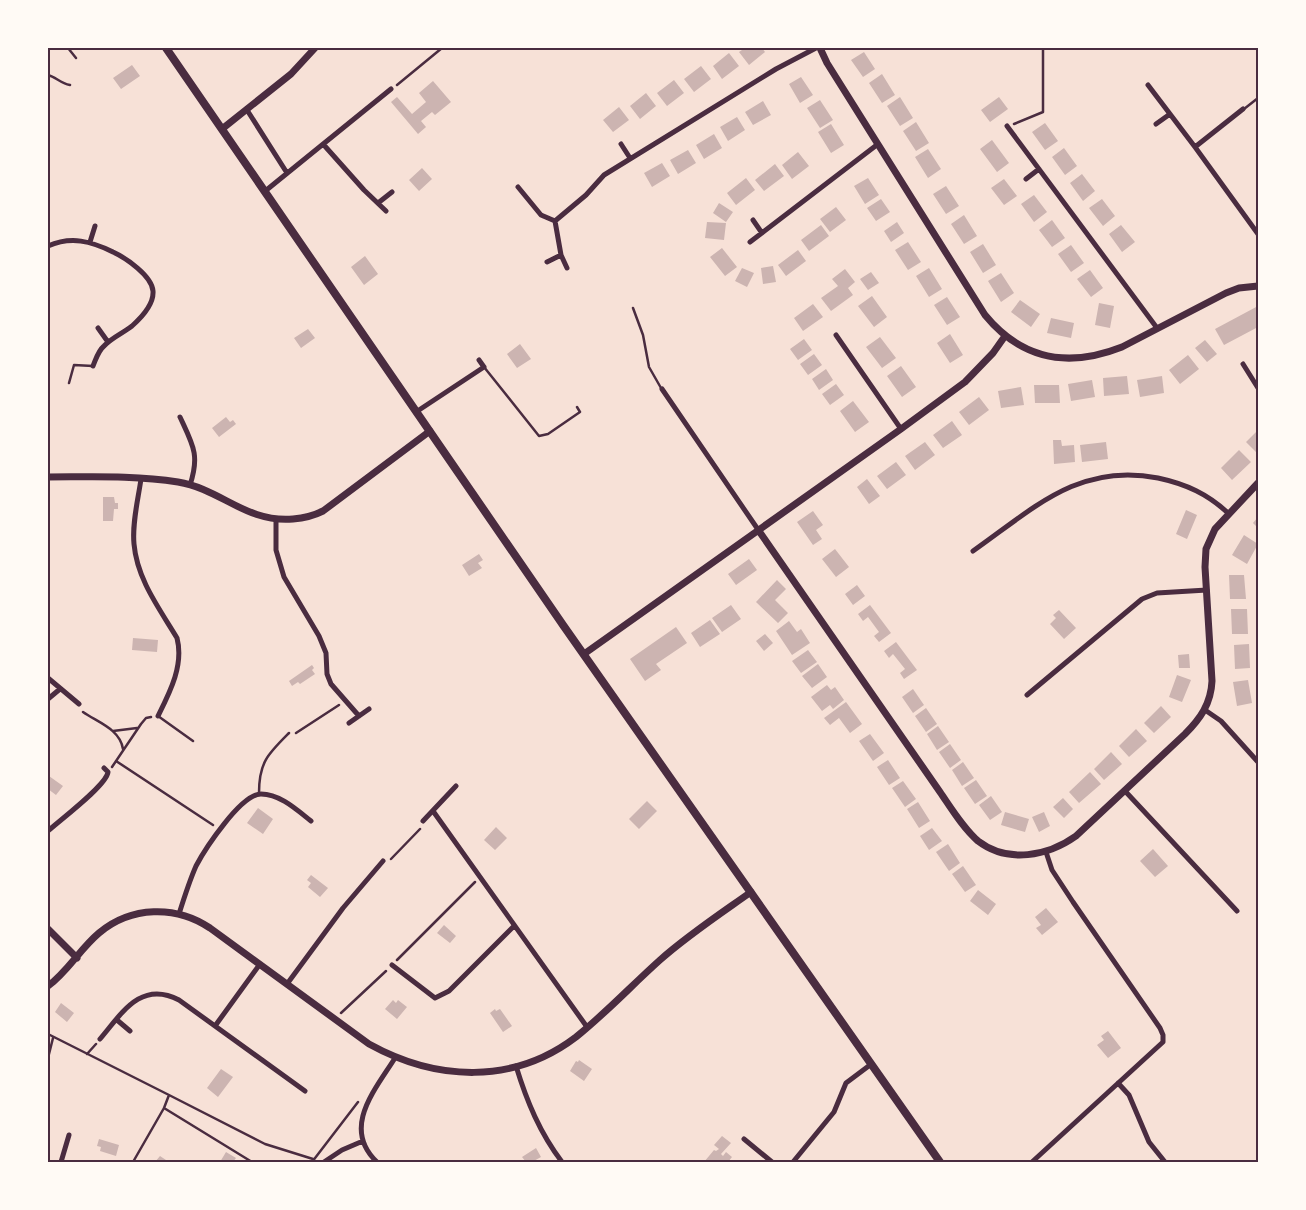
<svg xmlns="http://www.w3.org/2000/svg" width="1306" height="1210" viewBox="0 0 1306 1210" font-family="'Public Sans',sans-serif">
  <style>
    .building { fill: #ccb4b1 }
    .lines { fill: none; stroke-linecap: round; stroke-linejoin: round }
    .path { stroke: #4a2c40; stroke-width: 2.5 }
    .service { stroke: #4a2c40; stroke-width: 2.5 }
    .minor { stroke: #4a2c40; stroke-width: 5 }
    .tertiary { stroke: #4a2c40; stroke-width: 7 }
    .secondary { stroke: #4a2c40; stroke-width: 8 }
    .neatline { fill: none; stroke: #4a2c40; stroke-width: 2 }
  </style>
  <rect width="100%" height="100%" fill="#f7e1d7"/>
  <path class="building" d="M745 48H762L765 52 749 65 739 52Z
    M864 52 875 69 863 77 851 60Z
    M729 53 739 66 722 79 713 66Z
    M132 65 140 76 121 89 113 78Z
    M701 66 711 79 694 92 684 79Z
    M882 74 895 95 882 103 869 83Z
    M801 77 813 95 800 103 789 84Z
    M674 80 684 93 667 106 657 93Z
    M433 81 451 102 435 115 432 112 421 121 426 127 418 134 391 102 397 97 412 114 426 102 419 93Z
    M646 93 656 106 640 119 630 106Z
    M900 97 913 118 900 126 887 106Z
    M999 97 1008 109 990 122 981 110Z
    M820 100 833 120 820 128 807 108Z
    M763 101 771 115 753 125 745 112Z
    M619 107 629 120 613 132 603 120Z
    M737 117 745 130 728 141 720 127Z
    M916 122 929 143 916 151 903 131Z
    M1045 123 1058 141 1045 150 1032 132Z
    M831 124 844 145 831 153 818 132Z
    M714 134 722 148 704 159 696 145Z
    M992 140 1009 163 997 172 980 149Z
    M1064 148 1077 166 1065 175 1052 157Z
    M928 149 941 169 928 178 915 157Z
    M688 150 696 163 678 174 670 160Z
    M798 152 809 166 792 179 782 165Z
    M662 163 670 176 652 187 644 173Z
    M775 164 784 176 764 191 755 180Z
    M422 168 432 179 419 191 409 180Z
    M1082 174 1095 191 1083 201 1070 183Z
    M746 178 755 190 736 205 727 193Z
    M868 178 879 195 865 204 854 186Z
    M1004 179 1017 196 1004 205 991 188Z
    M946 186 959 206 946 214 933 194Z
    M1034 195 1047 212 1034 222 1021 204Z
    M881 199 890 212 876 221 867 208Z
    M1102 199 1115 216 1103 226 1089 208Z
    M719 203 733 212 726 222 713 213Z
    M836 207 846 220 830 232 820 219Z
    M964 215 977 236 964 244 951 224Z
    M1052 220 1065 238 1052 247 1039 230Z
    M707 222 726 223 724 240 705 238Z
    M897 222 904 233 891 242 884 231Z
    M821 225 829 236 809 251 801 240Z
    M1121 225 1135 242 1122 252 1109 234Z
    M908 242 921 262 908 270 895 250Z
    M983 244 996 265 983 273 970 252Z
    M1071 245 1084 263 1071 272 1058 254Z
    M722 248 737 267 725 276 710 257Z
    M798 250 806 261 786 276 778 265Z
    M365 256 378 274 364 285 351 267Z
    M773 266 776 282 763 284 761 268Z
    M742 268 754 273 747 287 735 281Z
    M929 268 942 289 929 297 916 276Z
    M845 269 855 282 848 288 853 295 831 311 821 298 838 286 832 279Z
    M1090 270 1103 288 1091 297 1077 279Z
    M871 272 879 283 868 290 860 279Z
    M1001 273 1014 293 1001 302 988 281Z
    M872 296 887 317 874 327 858 306Z
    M947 297 960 317 947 325 934 305Z
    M1020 300 1040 314 1031 327 1011 312Z
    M1099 303 1114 306 1110 328 1095 325Z
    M813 304 823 317 803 331 794 318Z
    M1258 306V327L1224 345 1215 329Z
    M1051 318 1074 323 1071 338 1047 333Z
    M308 329 315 338 301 348 294 338Z
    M950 334 963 355 950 363 937 343Z
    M880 337 896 358 882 368 866 347Z
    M804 339 812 350 798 360 790 349Z
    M1205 340 1217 354 1207 362 1195 348Z
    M520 344 531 359 517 368 507 354Z
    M814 354 822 365 808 375 800 364Z
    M1188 355 1199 369 1180 384 1169 370Z
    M901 366 916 387 902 397 887 376Z
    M826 369 833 380 819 390 812 379Z
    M1127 376 1129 394 1104 396 1103 378Z
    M1162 376 1164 393 1140 397 1137 380Z
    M1092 380 1095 397 1071 401 1068 384Z
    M836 384 844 395 830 405 822 394Z
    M1034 385H1059L1060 403H1035Z
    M1021 387 1024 405 1001 408 998 391Z
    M979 397 989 410 969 425 959 412Z
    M853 401 869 422 855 432 840 411Z
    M226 417 230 422 233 420 236 424 219 437 212 428Z
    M952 421 962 435 943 448 933 435Z
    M1258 430V452L1257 453 1246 442Z
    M1053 440H1061L1062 446 1074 445 1075 462 1054 464Z
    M925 442 935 455 915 470 905 456Z
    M1106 442 1108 459 1082 462 1080 445Z
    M1239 450 1251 462 1232 480 1221 468Z
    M896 462 906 475 887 489 877 476Z
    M867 479 880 496 869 504 857 487Z
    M103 497H114L115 503H118V509H114L113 521H103Z
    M1186 510 1197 515 1187 539 1176 534Z
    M813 511 823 525 816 530 822 539 813 545 797 522Z
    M1258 517V528L1253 523Z
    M1244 535 1258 544 1247 564 1232 555Z
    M835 549 849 567 836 577 822 559Z
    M479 554 483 560 478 563 482 568 469 576 462 565Z
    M749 559 757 570 736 585 728 574Z
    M1229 575H1244L1246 599H1230Z
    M777 580 786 589 775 600 788 613 778 623 756 602Z
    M857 585 865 596 853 605 845 594Z
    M731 605 741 619 722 632 712 618Z
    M870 605 891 633 879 642 874 636 879 632 868 617 863 621 858 614Z
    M1231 609H1247L1248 634H1232Z
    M1059 610 1076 628 1064 639 1050 624 1056 618 1053 615Z
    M710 620 720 634 700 647 691 633Z
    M789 621 797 632 801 629 810 643 792 655 776 631Z
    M676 627 687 643 656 664 661 670 645 681 630 659Z
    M765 634 773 643 764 651 756 641Z
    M133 638 158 640 157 652 132 650Z
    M896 642 917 670 904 679 900 673 905 669 893 654 889 658 884 651Z
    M1249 644 1250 668 1235 669 1234 645Z
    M808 650 817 662 801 673 792 661Z
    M1189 654 1190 668H1179L1178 655Z
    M818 664 827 677 812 688 802 676Z
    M312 665 314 668 312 670 315 674 300 684 298 682 292 686 289 681Z
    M1177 675 1191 680 1182 702 1169 697Z
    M1248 680 1252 703 1237 706 1233 682Z
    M827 685 831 690 835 687 844 700 833 709 830 705 822 711 811 697Z
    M913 689 924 705 913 713 902 697Z
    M846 702 862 724 850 733 839 718 830 725 824 718Z
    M1161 706 1171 717 1154 733 1144 723Z
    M926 708 937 724 926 732 915 716Z
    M938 726 949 742 937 750 927 734Z
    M1136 729 1147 741 1129 757 1119 746Z
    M870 734 884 753 873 761 859 741Z
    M950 744 961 760 950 768 939 752Z
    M1111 752 1122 764 1104 780 1094 769Z
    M888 760 900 778 889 785 877 767Z
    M963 762 974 778 962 786 952 770Z
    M1090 772 1101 784 1079 803 1069 792Z
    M49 776 63 786 56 795 48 789Z
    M976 780 987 796 975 804 964 788Z
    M903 781 916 799 905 807 892 788Z
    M991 796 1002 812 990 820 979 805Z
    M1063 798 1073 809 1064 818 1053 807Z
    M647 801 657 811 639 829 629 819Z
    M918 802 930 821 919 828 907 809Z
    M258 808 273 819 263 834 247 823Z
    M1005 812 1029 819 1025 832 1001 825Z
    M1044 812 1050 826 1039 832 1032 817Z
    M496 827 507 838 495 850 484 840Z
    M932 828 942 841 929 850 920 836Z
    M948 844 960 863 949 871 936 852Z
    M1153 849 1168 866 1155 877 1140 861Z
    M963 866 976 885 965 892 952 874Z
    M311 875 328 888 320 897 308 887 311 883 307 880Z
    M978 890 996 904 988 915 970 901Z
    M1046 908 1058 922 1042 935 1036 928 1041 925 1035 917Z
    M444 925 456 936 450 943 437 933Z
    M393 1000 396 1003 398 1000 407 1007 397 1019 385 1009Z
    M61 1003 74 1013 67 1022 55 1012Z
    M495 1009 496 1011 500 1009 512 1026 503 1032 490 1013Z
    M1108 1031 1121 1048 1108 1058 1097 1045 1104 1040 1101 1036Z
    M579 1060 592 1069 584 1081 570 1071 576 1061 578 1062Z
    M221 1069 233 1077 218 1097 207 1088Z
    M722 1136 731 1143 721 1154 723 1156 726 1152 732 1157 728 1162H704L714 1150 716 1151 719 1149 714 1145Z
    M99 1139 119 1145 116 1156 100 1151 101 1147 97 1146Z
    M536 1148 541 1157 532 1162H526L522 1157Z
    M226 1152 236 1158 233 1162H220Z
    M160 1156 169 1162H155Z"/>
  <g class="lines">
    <path class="path" d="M397 85 442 48
      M1014 124 1043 112V48
      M83 712C97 722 120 729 123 749
      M113 731 137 728
      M296 733 339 705
      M116 761 213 825
      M112 767 141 724 146 718 151 717
      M391 859 420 829
      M397 960 475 882
      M341 1013 386 971
      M48 1034 169 1095 164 1108 252 1162
      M87 1054 96 1044
      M48 1058 53 1038
      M169 1095 265 1144 313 1159
      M133 1162 164 1108
      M312 1162 358 1102"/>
    <path class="service" d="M68 48 76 58
      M48 75C56 77 60 83 70 85
      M1244 109 1258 98
      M633 308 643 335 649 367 661 388
      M484 367 539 436 548 434 580 412 577 407
      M69 383 74 365 93 366
      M158 716 193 741
      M259 793C259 762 268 754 289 733"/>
    <path class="minor" d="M1148 85 1195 147 1258 234
      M247 110 287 173
      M1156 124 1170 114
      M1007 126 1157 328
      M323 144 364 190 386 211
      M621 144 630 158
      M1195 147 1243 109
      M1026 179 1039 169
      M518 187 541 215 555 221 561 255 567 268
      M264 192 391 89
      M378 203 392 192
      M753 220 762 233
      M555 221 586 195 604 175 776 69 816 48
      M90 242 95 226
      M750 242 878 144
      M48 246C71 236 91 241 113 252 126 258 152 276 153 291 154 304 141 318 132 326 123 333 111 338 104 346 98 351 96 359 93 366
      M547 262 561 255
      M98 328 108 342
      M836 335 901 429
      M1243 364 1258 388
      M662 389 759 531
      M416 412 484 367 479 360
      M180 417C193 445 200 455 190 485
      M141 479C138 500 132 523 134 544 137 579 159 608 177 638 184 665 170 692 158 716
      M276 519V550L284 577 319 636 326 653 327 674 331 684 359 716
      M973 551C1033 509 1079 462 1158 478 1186 484 1208 494 1229 514
      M48 678 79 704
      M1027 695 1142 599 1157 593 1207 590
      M48 699 60 689
      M1205 710 1221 721 1258 762
      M349 723 369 709
      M1125 791 1237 911
      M433 811 587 1027
      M423 821 456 786
      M48 831C60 820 107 785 108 772L104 768
      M179 914C184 898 189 882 196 866 205 849 241 794 261 794 280 794 297 810 311 821
      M392 965 435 998 449 991 514 926
      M287 984 343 908 383 861
      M117 1020 130 1031
      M215 1026 260 964
      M100 1039C122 1013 141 980 179 1000L305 1091
      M516 1066C527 1102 540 1133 562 1162
      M1118 1083 1129 1095 1149 1142 1165 1162
      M744 1139 772 1162
      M61 1162 69 1135
      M324 1162 342 1150 363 1141
      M377 1162C341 1128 375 1090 395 1058
      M793 1162 834 1112 846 1083 870 1065
      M1032 1162 1163 1042V1035L1160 1028 1073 902 1052 870 1046 852"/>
    <path class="tertiary" d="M820 48 827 63 985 315C1022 360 1069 368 1122 347L1226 293 1239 288 1258 286
      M222 129 291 74 315 48
      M48 477C90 477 135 475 178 482 221 489 246 523 293 519 304 518 313 516 323 511L430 431
      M759 531 940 792C951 808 963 828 978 841 1008 864 1048 856 1076 836L1185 734C1200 719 1211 704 1212 681L1205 567 1206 549 1215 529 1258 483
      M584 654 901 429 965 382 993 353 1005 336
      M48 929 77 958
      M48 986C68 971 80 949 99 933 131 906 176 905 210 928L369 1044C436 1081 513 1085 576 1037 606 1013 632 985 660 960 688 935 720 914 751 892"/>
    <path class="secondary" d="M166 48 563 625 940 1162"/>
  </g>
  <rect width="1306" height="1210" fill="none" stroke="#fffaf5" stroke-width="98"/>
  <rect x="49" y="49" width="1208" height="1112" class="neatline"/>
</svg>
